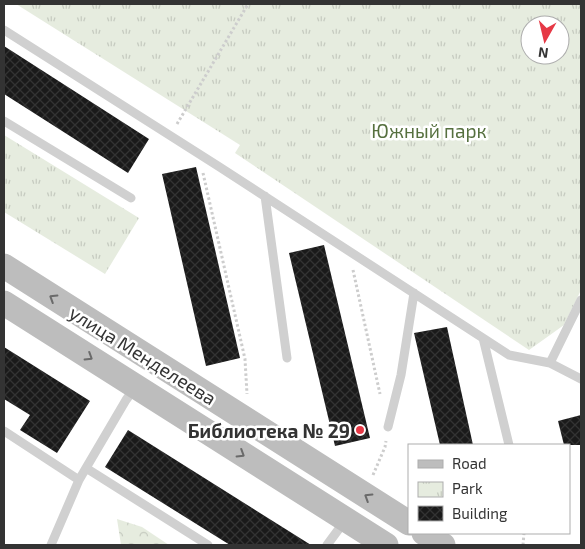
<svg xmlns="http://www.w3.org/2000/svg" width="585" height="549" viewBox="0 0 585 549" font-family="'Exo 2',sans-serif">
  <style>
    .forest { fill: url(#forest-crowns) }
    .park { fill: url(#park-tufts); fill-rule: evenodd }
    .building { fill: url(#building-cross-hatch) }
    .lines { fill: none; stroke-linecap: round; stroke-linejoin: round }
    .path { stroke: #cdcdcd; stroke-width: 3; stroke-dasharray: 2.5 2.5; stroke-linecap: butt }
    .lane { stroke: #d0d0d0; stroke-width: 9 }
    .secondary { stroke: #bdbdbd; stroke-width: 25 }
    .oneway { stroke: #6a6a6a }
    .poi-dot { fill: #e63946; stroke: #fff; stroke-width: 2 }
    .labels { text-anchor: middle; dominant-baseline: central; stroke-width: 5; stroke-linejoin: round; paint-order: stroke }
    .park-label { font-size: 19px; fill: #56703f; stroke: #fff }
    .street-label { font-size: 19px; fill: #333; stroke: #fff }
    .poi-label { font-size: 19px; font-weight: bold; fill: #333; stroke: #fff; text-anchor: end }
  </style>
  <defs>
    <pattern id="forest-crowns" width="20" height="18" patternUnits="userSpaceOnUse" patternTransform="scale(1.25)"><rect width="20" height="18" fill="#e6ecdf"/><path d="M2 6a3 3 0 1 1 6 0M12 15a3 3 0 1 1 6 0" fill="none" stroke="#c6cbc0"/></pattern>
    <pattern id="park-tufts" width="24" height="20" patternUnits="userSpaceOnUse" patternTransform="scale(1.25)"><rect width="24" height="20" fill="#e6ecdf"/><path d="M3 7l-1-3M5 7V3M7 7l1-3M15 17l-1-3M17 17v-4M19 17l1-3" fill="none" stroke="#c6cbc0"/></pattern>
    <pattern id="building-cross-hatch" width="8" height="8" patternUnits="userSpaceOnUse" patternTransform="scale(1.25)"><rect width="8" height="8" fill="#1a1a1a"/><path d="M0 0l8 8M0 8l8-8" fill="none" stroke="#333"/></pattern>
  </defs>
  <rect width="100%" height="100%" fill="#fff"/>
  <path class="forest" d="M117 519 142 527 169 545H121Z"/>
  <path class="park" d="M16 4H581V290L564 325 529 350 235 153 240 145ZM530 25H560V55H530Z
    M4 135 139 218 105 274 4 212Z"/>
  <path class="building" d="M4 46 149 139 128 173 4 94Z
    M196 167 240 358 206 366 162 174Z
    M324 245 370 438 335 446 289 253Z
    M447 327 473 445H440L414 333Z
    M4 347 90 401 57 453 20 430 30 415 4 399Z
    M581 415V445H564L558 421Z
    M128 430 311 545H230L105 467Z"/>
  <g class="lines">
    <path class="path" d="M177 124 248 4
      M203 173 245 359 247 394
      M353 270 380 394
      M373 475 385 447 386 441
      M523 545 524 533"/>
    <path class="lane" d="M4 30 218 166 509 355 550 363 581 379
      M4 121 131 198
      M265 196 287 358
      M483 338 509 445
      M550 363 581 300
      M134 389 126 400 86 468 208 545
      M388 427 401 375 414 293
      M4 431 79 480 86 468
      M51 545 79 480
      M327 545 344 522"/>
    <path class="secondary" d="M4 266 409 523
      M4 303 386 545
      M424 533 443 545"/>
  </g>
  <defs><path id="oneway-chevron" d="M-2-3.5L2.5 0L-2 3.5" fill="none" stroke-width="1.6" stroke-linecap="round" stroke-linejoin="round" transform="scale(1.25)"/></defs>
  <g class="oneway">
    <use href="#oneway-chevron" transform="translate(53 298) rotate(-148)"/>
    <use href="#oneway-chevron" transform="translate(89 357) rotate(32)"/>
    <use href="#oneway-chevron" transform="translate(241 454) rotate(32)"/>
    <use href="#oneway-chevron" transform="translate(368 497) rotate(-148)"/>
  </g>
  <circle class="poi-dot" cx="360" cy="430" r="5"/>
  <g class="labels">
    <g class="park-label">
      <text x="429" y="130">Южный парк</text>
    </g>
    <g class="street-label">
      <text transform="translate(143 355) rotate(32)">улица Менделеева</text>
    </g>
    <g class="poi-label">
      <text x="350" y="430">Библиотека № 29</text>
    </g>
  </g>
  <rect width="585" height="549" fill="none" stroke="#333333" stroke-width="10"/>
  <rect x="408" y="444" width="162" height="90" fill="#ffffff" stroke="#adadad"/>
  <rect x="418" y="460" width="25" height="8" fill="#bdbdbd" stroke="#adadad"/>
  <text x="452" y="469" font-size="15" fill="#333333">Road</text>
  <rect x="418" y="482" width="25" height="15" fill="url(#park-tufts)" stroke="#adadad"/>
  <text x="452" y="494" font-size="15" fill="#333333">Park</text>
  <rect x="418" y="506" width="25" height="15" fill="url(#building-cross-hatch)" stroke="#adadad"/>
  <text x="452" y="519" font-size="15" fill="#333333">Building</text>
  <g transform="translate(545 40) rotate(188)"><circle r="24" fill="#ffffff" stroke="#adadad"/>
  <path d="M0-4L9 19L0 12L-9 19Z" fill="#e63946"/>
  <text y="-8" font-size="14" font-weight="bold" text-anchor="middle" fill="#333333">N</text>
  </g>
</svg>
